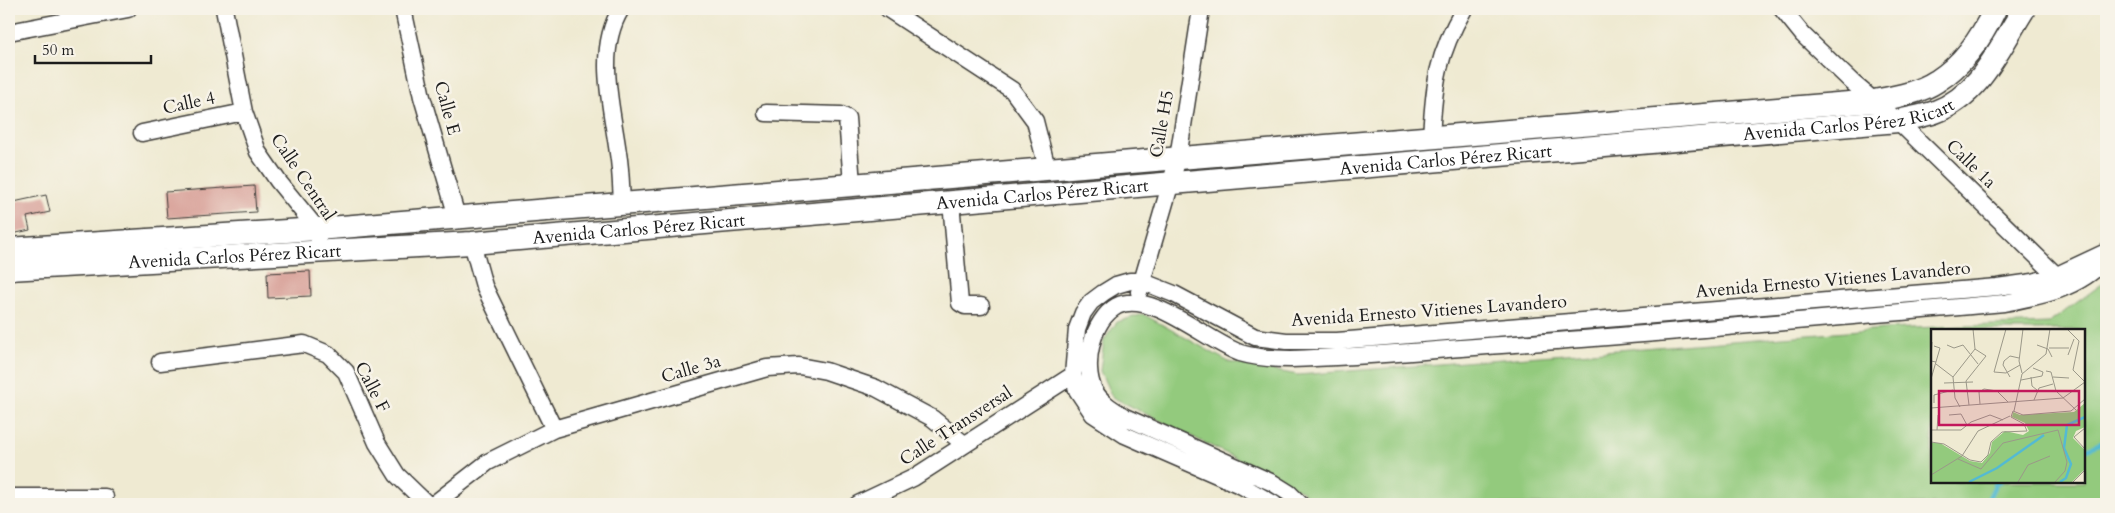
<svg xmlns="http://www.w3.org/2000/svg" width="2115" height="513" viewBox="0 0 2115 513" font-family="Cardo,serif">
  <style>
    .green { fill: #93ca7d; stroke: #58734c; fill-rule: evenodd }
    .lines { fill: none; stroke-linecap: round; stroke-linejoin: round }
    .stream { stroke: #54bad2; stroke-width: 4.5 }
    .building { fill: #d8a098 }
    .street-casing { stroke: #3c3b37; stroke-width: 19 }
    .secondary-casing { stroke: #3c3b37; stroke-width: 25 }
    .street { stroke: #fff; stroke-width: 16 }
    .secondary { stroke: #fff; stroke-width: 22 }
    .labels { text-anchor: middle; dominant-baseline: central; stroke-width: 5; stroke-linejoin: round; paint-order: stroke }
    .street-label { font-size: 18px; fill: #1c1c1c; stroke: #f7f3e8 }
    .inset-river { fill: none; stroke: #54bad2; stroke-width: 2.5 }
    .inset-road { fill: none; stroke: #9b9889; stroke-width: 1 }
    .view { fill: #c2185b; fill-opacity: 0.15; stroke: #c2185b; stroke-width: 2.5 }
    .inset-edge { fill: none; stroke: #1c1c1c; stroke-width: 2.5 }
  </style>
  <rect width="100%" height="100%" fill="#f7f3e8"/>
  <filter id="ink" filterUnits="userSpaceOnUse"><feTurbulence type="fractalNoise" baseFrequency=".02" numOctaves="2"/><feDisplacementMap in="SourceGraphic" scale="10" xChannelSelector="R" yChannelSelector="G"/><feConvolveMatrix kernelMatrix="1 2 1 2 8 2 1 2 1" color-interpolation-filters="sRGB"/></filter>
  <filter id="wash" filterUnits="userSpaceOnUse"><feTurbulence type="fractalNoise" baseFrequency=".0096" numOctaves="4" result="noise"/><feDisplacementMap in="SourceGraphic" scale="20" xChannelSelector="R" yChannelSelector="G"/><feGaussianBlur stdDeviation="1.12" result="paint"/><feColorMatrix in="noise" values="0 0 0 0 0 0 0 0 0 0 0 0 0 0 0 0 0 1.4 0 .05"/><feComposite in="paint" operator="in"/></filter>
  <g filter="url(#wash)">
    <rect width="100%" height="100%" fill="#efead2"/>
    <path class="green" d="M2106 281V504H1316L1302 491 1112 397 1100 371 1104 340 1117 322 1143 314 1229 362 1298 375 1885 329 2049 323ZM1932 330H2084V482H1932Z"/>
    <g class="lines">
      <path class="stream" d="M2084 450 2106 441
        M1986 504 1996 483 2000 482"/>
    </g>
    <g id="blocks">
      <path class="building" d="M254 186 256 212 167 218 165 192Z
        M46 195 50 212 27 217 30 230 12 234 9 219V203Z
        M310 271 311 296 268 298 267 273Z"/>
    </g>
  </g>
  <g filter="url(#ink)">
    <use href="#blocks" fill-opacity="0" stroke="#3c3b37" stroke-width="1"/>
    <g class="lines">
      <g class="street-casing">
        <path id="street" d="M224 9 244 112 258 152 278 181 317 229 318 237
          M403 9 422 97 457 217
          M621 9C595 51 612 107 618 153 621 170 621 187 622 203
          M888 9 1012 90 1035 121 1047 168
          M1782 9 1803 35 1853 83 1898 121 2063 282
          M9 32 128 9
          M766 113 841 115 847 118 852 184
          M142 133 244 112
          M1431 137C1434 84 1437 55 1464 9
          M951 202 960 303 965 306H981
          M472 243 484 286 554 429
          M1139 292 1178 158 1201 9
          M160 362 304 344 328 354 346 372 377 443 397 475 427 504
          M9 497H105
          M434 504 488 462 554 429 767 368 799 366 826 371 876 388 932 418 964 444
          M858 504 913 478 1073 375
          M1274 504 1242 486 1125 435 1093 414 1077 390 1073 375 1077 329 1083 313 1091 302 1103 293 1116 285 1130 281H1141L1174 294 1255 337 1286 341H1337L1997 287 2033 282 2057 275 2106 252
          M1300 504 1289 493 1273 483 1125 417C1114 410 1101 403 1094 390 1082 365 1092 320 1117 306 1150 289 1207 341 1240 353 1257 358 1274 359 1291 359 1366 357 1441 349 1515 344 1678 332 1841 317 2004 303 2042 296 2079 289 2106 259"/>
      </g>
      <g class="secondary-casing">
        <g id="secondary">
          <path d="M9 249 317 229 1874 101C1895 97 1919 93 1937 81 1964 64 1982 37 1995 9"/>
          <path id="s1" d="M9 269 472 243 1898 121C1910 118 1924 116 1935 112 1981 95 2000 46 2024 9"/>
        </g>
      </g>
      <use href="#street" class="street"/>
      <use href="#secondary" class="secondary"/>
    </g>
  </g>
  <g class="labels">
    <g class="street-label">
      <text transform="translate(189 103) rotate(-12)">Calle 4</text>
      <text transform="translate(447 108) rotate(75)">Calle E</text>
      <text stroke="none"><textPath href="#s1" startOffset="1846">Avenida Carlos Pérez Ricart</textPath></text>
      <text transform="translate(1162 124) rotate(-80)">Calle H5</text>
      <text stroke="none"><textPath href="#s1" startOffset="1441">Avenida Carlos Pérez Ricart</textPath></text>
      <text transform="translate(1971 164) rotate(44)">Calle 1a</text>
      <text transform="translate(303 177) rotate(56)">Calle Central</text>
      <text stroke="none"><textPath href="#s1" startOffset="1036">Avenida Carlos Pérez Ricart</textPath></text>
      <text stroke="none"><textPath href="#s1" startOffset="631">Avenida Carlos Pérez Ricart</textPath></text>
      <text stroke="none"><textPath href="#s1" startOffset="226">Avenida Carlos Pérez Ricart</textPath></text>
      <text transform="translate(1833 280) rotate(-5)">Avenida Ernesto Vitienes Lavandero</text>
      <text transform="translate(1429 311) rotate(-4)">Avenida Ernesto Vitienes Lavandero</text>
      <text transform="translate(691 369) rotate(-16)">Calle 3a</text>
      <text transform="translate(372 387) rotate(63)">Calle F</text>
      <text transform="translate(956 426) rotate(-33)">Calle Transversal</text>
    </g>
  </g>
  <g transform="translate(1931 329)">
    <rect width="154" height="154" fill="#efead2"/>
    <path d="M154 74V98L145 102 142 109 154 121V140L141 153H0V114H9L39 132 51 134 59 124 61 113 74 102 92 106 98 102 94 94 81 88 82 83 89 86 143 83Z" fill="#93ca7d"/>
    <path class="inset-river" d="M38 153 66 139 113 106M129 153 135 149 140 135 133 119 136 96 154 88"/>
    <path class="inset-road" d="M65 0H89M75 0 63 43 75 44 89 36M136 0 148 12 142 41 154 53M1 13 0 32 5 33M16 16 23 19 32 16 47 35M106 16 117 20 121 28M118 19H138M137 26 143 10M5 35 22 48M115 42 120 43 125 62 145 81M91 44 88 32 92 0M79 48 72 36 73 32 79 27 88 29M100 48 101 57 106 61M122 48 138 49M0 50 9 19 3 17M90 51 111 47 112 43 102 39M13 54 42 53M103 71 108 59 122 55M3 74V66L22 61M49 75 48 63 53 60 66 62 77 73M38 76 35 52 55 27 44 20M29 78 24 69 22 48 44 20 42 0M0 79 132 69 154 53M83 82 91 45 115 25 119 0M18 86 30 85 36 96M154 99 143 108 154 120M0 101H30L40 93 59 86 72 91M6 101 7 86M0 113 13 115 39 131 50 133 57 126 60 113 71 103 96 102 93 95 80 88 82 82 92 86 140 82 154 70M27 130 50 140 72 114 127 101 136 133 134 142 124 153M0 146 31 127 47 102 79 87M87 153 97 136 119 127M142 153 154 141"/>
    <path class="view" d="M8 62H148V96H8Z"/>
    <rect width="154" height="154" class="inset-edge"/>
  </g>
  <rect width="2115" height="513" fill="none" stroke="#f7f3e8" stroke-width="30"/>
  <path d="M35 55v8h116v-8" fill="none" stroke="#1c1c1c" stroke-width="2.5"/>
  <text x="42" y="55" font-size="15" fill="#1c1c1c" stroke="#f7f3e8" stroke-width="4" paint-order="stroke">50 m</text>
</svg>
